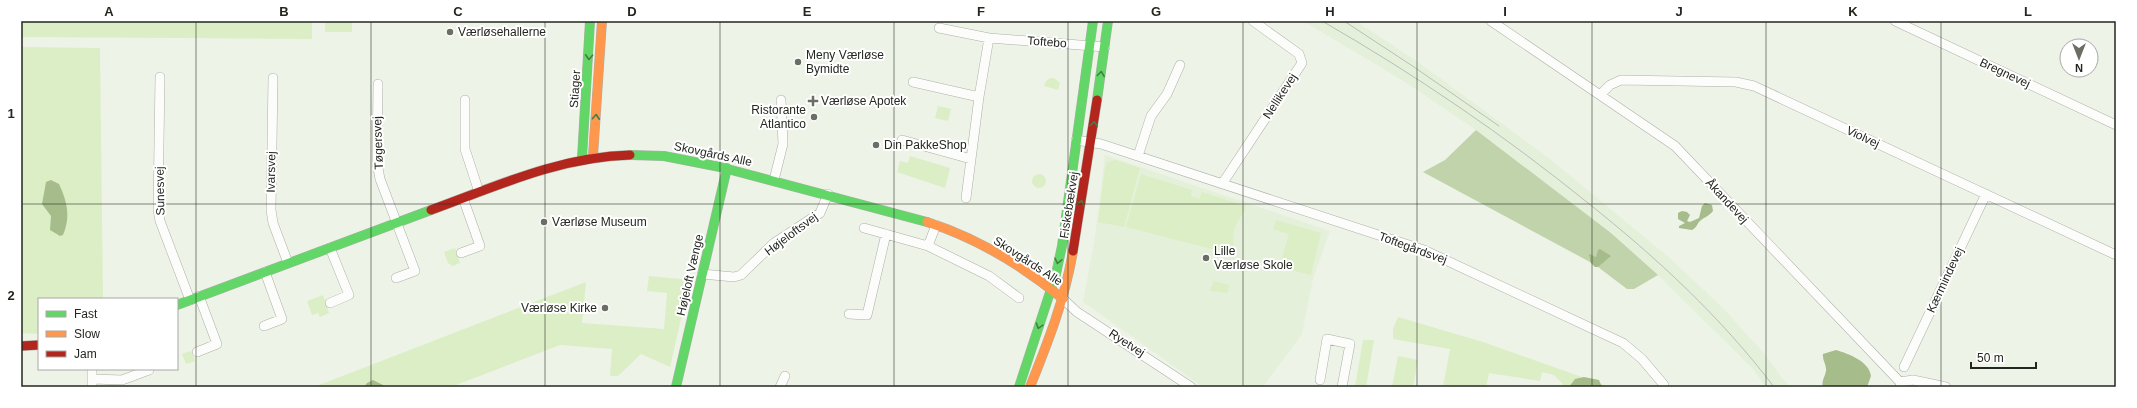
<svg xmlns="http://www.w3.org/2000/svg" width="2137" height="408" viewBox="0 0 2137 408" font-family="Helvetica,sans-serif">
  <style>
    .built { fill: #e5f0da }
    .green { fill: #dbeec6 }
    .forest { fill: #c0d3aa }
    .water { fill: #a6bc8b }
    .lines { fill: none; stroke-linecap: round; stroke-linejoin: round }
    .street-casing { stroke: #acb0a7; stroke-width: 10 }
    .fast-casing { stroke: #acb0a7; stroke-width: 10 }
    .slow-casing { stroke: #acb0a7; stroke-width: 10 }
    .jam-casing { stroke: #acb0a7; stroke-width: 10 }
    .street { stroke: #fcfdfb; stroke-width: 9 }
    .fast { stroke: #63d668; stroke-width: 9 }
    .slow { stroke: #ff974d; stroke-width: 9 }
    .jam { stroke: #b3261e; stroke-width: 9 }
    .tram { stroke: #bcbdba; stroke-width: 1 }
    .oneway { stroke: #437e44 }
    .grid { fill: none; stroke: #23271f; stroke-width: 1; stroke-opacity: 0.55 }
    .poi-dot { fill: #6a6e65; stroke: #fff; stroke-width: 1.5 }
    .labels { text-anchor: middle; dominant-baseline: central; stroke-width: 4; stroke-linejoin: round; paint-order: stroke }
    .poi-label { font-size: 12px; fill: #23271f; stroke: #fff; text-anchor: start }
    .street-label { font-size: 12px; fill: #23271f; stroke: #fff }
    .neatline { fill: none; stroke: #23271f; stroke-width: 1.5 }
    .grid-label { font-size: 13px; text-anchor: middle; font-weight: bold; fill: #23271f }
  </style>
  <rect width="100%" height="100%" fill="#edf3e7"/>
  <path class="built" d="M1303 21H1356L1418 62 1549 158 1671 259 1724 309 1768 358 1789 387H1766L1753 369 1658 275 1611 233 1476 130 1405 82Z
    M1105 155 1330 231 1313 279 1302 334 1263 387H1203L1083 302 1095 237Z"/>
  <path class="green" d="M21 21H312V39L21 37Z
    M325 21H352V32H325Z
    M21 47 100 48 103 299H39V334L21 333Z
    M1050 78H1054L1060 83 1058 90 1044 86 1046 81Z
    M938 106 951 109 948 121 935 118Z
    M910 156 950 168 945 188 897 172 900 161 908 163Z
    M1115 160 1140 168 1124 227 1098 222 1105 168 1107 163Z
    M1032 181a7 7 0 1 1 14 0a7 7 0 1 1-14 0Z
    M1141 174 1192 190 1191 196 1199 199 1202 192 1246 206C1244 214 1240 217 1237 223 1232 231 1233 246 1235 255L1126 227Z
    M1276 220 1321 233 1311 275 1279 267 1289 234 1273 229Z
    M455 248 460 263 453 266 448 263 444 252Z
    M649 276 690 280 670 367 641 354 618 376H610L612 349 560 345 451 387H314L586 282 582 323 664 329 667 293 647 291Z
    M1214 281 1229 285 1228 293 1211 291 1210 289Z
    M323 295 329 313 320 317 318 313 312 315 307 301Z
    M1398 317 1483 342 1610 387H1562V383L1554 375 1542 372 1540 381 1489 373 1486 387H1443L1450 349 1393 339V329Z
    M1363 340H1374L1366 387H1355Z
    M191 351 195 361 186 364 182 354Z
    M1398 356 1418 360 1413 387H1392Z"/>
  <path class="forest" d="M1476 130 1611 233 1658 275 1634 289H1627L1598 267 1603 261 1609 258 1598 253 1596 257 1589 255 1590 262 1423 172 1445 160Z"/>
  <path class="water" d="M51 180 59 184C67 201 71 217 63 235L60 236 50 230 51 216 42 204 46 182Z
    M1705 203 1712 205 1713 211C1709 216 1705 217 1701 220 1697 223 1697 228 1692 230L1679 228V226L1685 223 1678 219V213L1682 211 1687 212 1690 215 1687 221 1690 222 1699 218 1702 206Z
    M1600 249 1611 256 1598 267H1595L1590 262 1589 255 1590 254 1596 257 1598 250Z
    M1836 350C1849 354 1869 361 1871 376L1867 387H1823C1821 381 1825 377 1826 371 1827 365 1822 360 1823 354Z
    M1584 377 1599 380 1602 387H1569L1575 379Z
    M373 380 387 387H364L367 383Z"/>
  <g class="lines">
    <g class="street-casing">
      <path id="street" d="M1491 21 1675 146 1900 382 1901 387
        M1895 21 2116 125
        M939 28 989 38 1105 47
        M160 77 158 210 160 221 190 300
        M273 78 271 210 273 223 288 263
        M913 82 979 97
        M378 84 377 163 380 179 415 271 396 278
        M1600 95 1610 85 1621 80 1736 82 1754 86 2116 255
        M465 100V149L479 192
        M902 140 971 159
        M1076 140 1101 144 1424 250 1623 343 1642 359 1664 385
        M1138 156 1151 116 1167 94 1180 65
        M774 180 783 144 781 100
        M1222 184 1302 63 1299 54 1253 21
        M966 198 979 97 989 38
        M864 228 928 246 989 276 1019 298
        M928 246 936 225
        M330 248 349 295 330 303
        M461 253 480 246 463 198
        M702 274 734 277 741 275 774 243 820 213 828 194
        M1063 299 1077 312 1191 387
        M849 314 867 315 886 234
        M264 326 282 319 265 272
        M197 352 217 344 199 296
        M1904 367 1986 194
        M92 379 122 380 149 370
        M1320 380 1327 339 1350 344 1342 387
        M1900 382 1913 380 1946 387
        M92 387V369
        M780 387 785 376"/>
    </g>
    <g class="fast-casing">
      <path id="fast" d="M1097 100 1108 21
        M630 155 664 156 720 167 927 222
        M582 158 590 21
        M177 305 431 210
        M676 387 727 168
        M1019 387 1056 274 1062 246 1093 21"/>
    </g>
    <g class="slow-casing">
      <path id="slow" d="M593 156 602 21
        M927 222C977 238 1023 266 1063 299
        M1030 387C1048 342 1065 299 1073 251"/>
    </g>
    <g class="jam-casing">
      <path id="jam" d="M431 210C497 186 559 157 630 155
        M1073 251 1097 100
        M21 346 39 345"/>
    </g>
    <use href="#street" class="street"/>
    <use href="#fast" class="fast"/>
    <use href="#slow" class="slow"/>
    <use href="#jam" class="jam"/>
    <path class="tram" d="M1322 21C1416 75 1504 135 1588 203 1657 258 1721 317 1774 387
      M1344 21 1414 67 1499 126"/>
  </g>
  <defs><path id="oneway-chevron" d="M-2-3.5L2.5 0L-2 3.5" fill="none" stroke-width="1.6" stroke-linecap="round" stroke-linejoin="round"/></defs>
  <g class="oneway">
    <use href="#oneway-chevron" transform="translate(589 57) rotate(93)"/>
    <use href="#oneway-chevron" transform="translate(1101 74) rotate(-82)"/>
    <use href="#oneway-chevron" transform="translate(596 117) rotate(-86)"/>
    <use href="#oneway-chevron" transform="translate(1094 124) rotate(-82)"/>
    <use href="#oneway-chevron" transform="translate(1081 203) rotate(-81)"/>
    <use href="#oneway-chevron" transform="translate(1058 261) rotate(103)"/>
    <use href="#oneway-chevron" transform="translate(1039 326) rotate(108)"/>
  </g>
  <path class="grid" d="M196 21V387M371 21V387M545 21V387M720 21V387M894 21V387M1068 21V387M1243 21V387M1417 21V387M1592 21V387M1766 21V387M1941 21V387M21 204H2116"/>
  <g class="poi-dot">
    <circle cx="450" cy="32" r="4"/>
    <circle cx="798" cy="62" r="4"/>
    <path d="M811 95h4v4h4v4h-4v4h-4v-4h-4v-4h4z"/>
    <circle cx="814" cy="117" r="4"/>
    <circle cx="876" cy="145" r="4"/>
    <circle cx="544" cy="222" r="4"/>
    <circle cx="1206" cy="258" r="4"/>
    <circle cx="605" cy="308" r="4"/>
  </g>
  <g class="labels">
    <g class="poi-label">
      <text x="458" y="32">Værløsehallerne</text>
      <text x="806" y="55">Meny Værløse<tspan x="806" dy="14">Bymidte</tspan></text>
      <text x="821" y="101">Værløse Apotek</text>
      <text x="806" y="110" text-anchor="end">Ristorante<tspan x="806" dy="14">Atlantico</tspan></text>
      <text x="884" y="145">Din PakkeShop</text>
      <text x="552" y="222">Værløse Museum</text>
      <text x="1214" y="251">Lille<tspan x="1214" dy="14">Værløse Skole</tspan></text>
      <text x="597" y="308" text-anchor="end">Værløse Kirke</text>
    </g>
    <g class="street-label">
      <text transform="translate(1047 42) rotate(4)">Toftebo</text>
      <text transform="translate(2005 73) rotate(25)">Bregnevej</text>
      <text transform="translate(575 89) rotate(-86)">Stiager</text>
      <text transform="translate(1280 96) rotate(-57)">Nellikevej</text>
      <text transform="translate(1863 137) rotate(25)">Violvej</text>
      <text transform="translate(378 143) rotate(-92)">Tøgersvej</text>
      <text transform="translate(713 154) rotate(12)">Skovgårds Alle</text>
      <text transform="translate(271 172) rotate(-89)">Ivarsvej</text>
      <text transform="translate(160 191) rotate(-91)">Sunesvej</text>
      <text transform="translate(1727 201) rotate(47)">Åkandevej</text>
      <text transform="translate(1069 205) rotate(-81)">Fiskebækvej</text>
      <text transform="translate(791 234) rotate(-37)">Højeloftsvej</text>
      <text transform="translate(1413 248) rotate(20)">Toftegårdsvej</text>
      <text transform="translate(1028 261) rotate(33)">Skovgårds Alle</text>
      <text transform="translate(690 275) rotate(-77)">Højeloft Vænge</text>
      <text transform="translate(1945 280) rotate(-65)">Kærmindevej</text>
      <text transform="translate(1127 343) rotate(33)">Ryetvej</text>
    </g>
  </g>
  <rect width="2137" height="408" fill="none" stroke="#ffffff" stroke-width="44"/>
  <rect x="38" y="298" width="140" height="72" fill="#ffffff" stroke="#a7a9a5"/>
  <rect x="46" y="311" width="20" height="6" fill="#63d668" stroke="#a7a9a5"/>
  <text x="74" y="318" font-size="12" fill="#23271f">Fast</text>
  <rect x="46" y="331" width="20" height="6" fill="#ff974d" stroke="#a7a9a5"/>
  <text x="74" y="338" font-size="12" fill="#23271f">Slow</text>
  <rect x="46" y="351" width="20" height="6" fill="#b3261e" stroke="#a7a9a5"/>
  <text x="74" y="358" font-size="12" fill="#23271f">Jam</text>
  <g transform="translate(2079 58) rotate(180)"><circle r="19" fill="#ffffff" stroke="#a7a9a5"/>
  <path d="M0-3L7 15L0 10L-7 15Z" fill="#6a6e65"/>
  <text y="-6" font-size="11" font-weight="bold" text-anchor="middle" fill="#23271f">N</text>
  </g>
  <path d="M1971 362v6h65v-6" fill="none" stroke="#23271f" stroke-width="2"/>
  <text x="1977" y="362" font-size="12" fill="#23271f" stroke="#ffffff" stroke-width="3" paint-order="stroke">50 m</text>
  <rect x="22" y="22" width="2093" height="364" class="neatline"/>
  <g class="grid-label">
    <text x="109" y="16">A</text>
    <text x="284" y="16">B</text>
    <text x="458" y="16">C</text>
    <text x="632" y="16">D</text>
    <text x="807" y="16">E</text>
    <text x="981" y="16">F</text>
    <text x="1156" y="16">G</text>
    <text x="1330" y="16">H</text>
    <text x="1505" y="16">I</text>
    <text x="1679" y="16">J</text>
    <text x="1853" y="16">K</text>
    <text x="2028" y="16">L</text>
    <text x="11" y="118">1</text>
    <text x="11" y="300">2</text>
  </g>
</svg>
